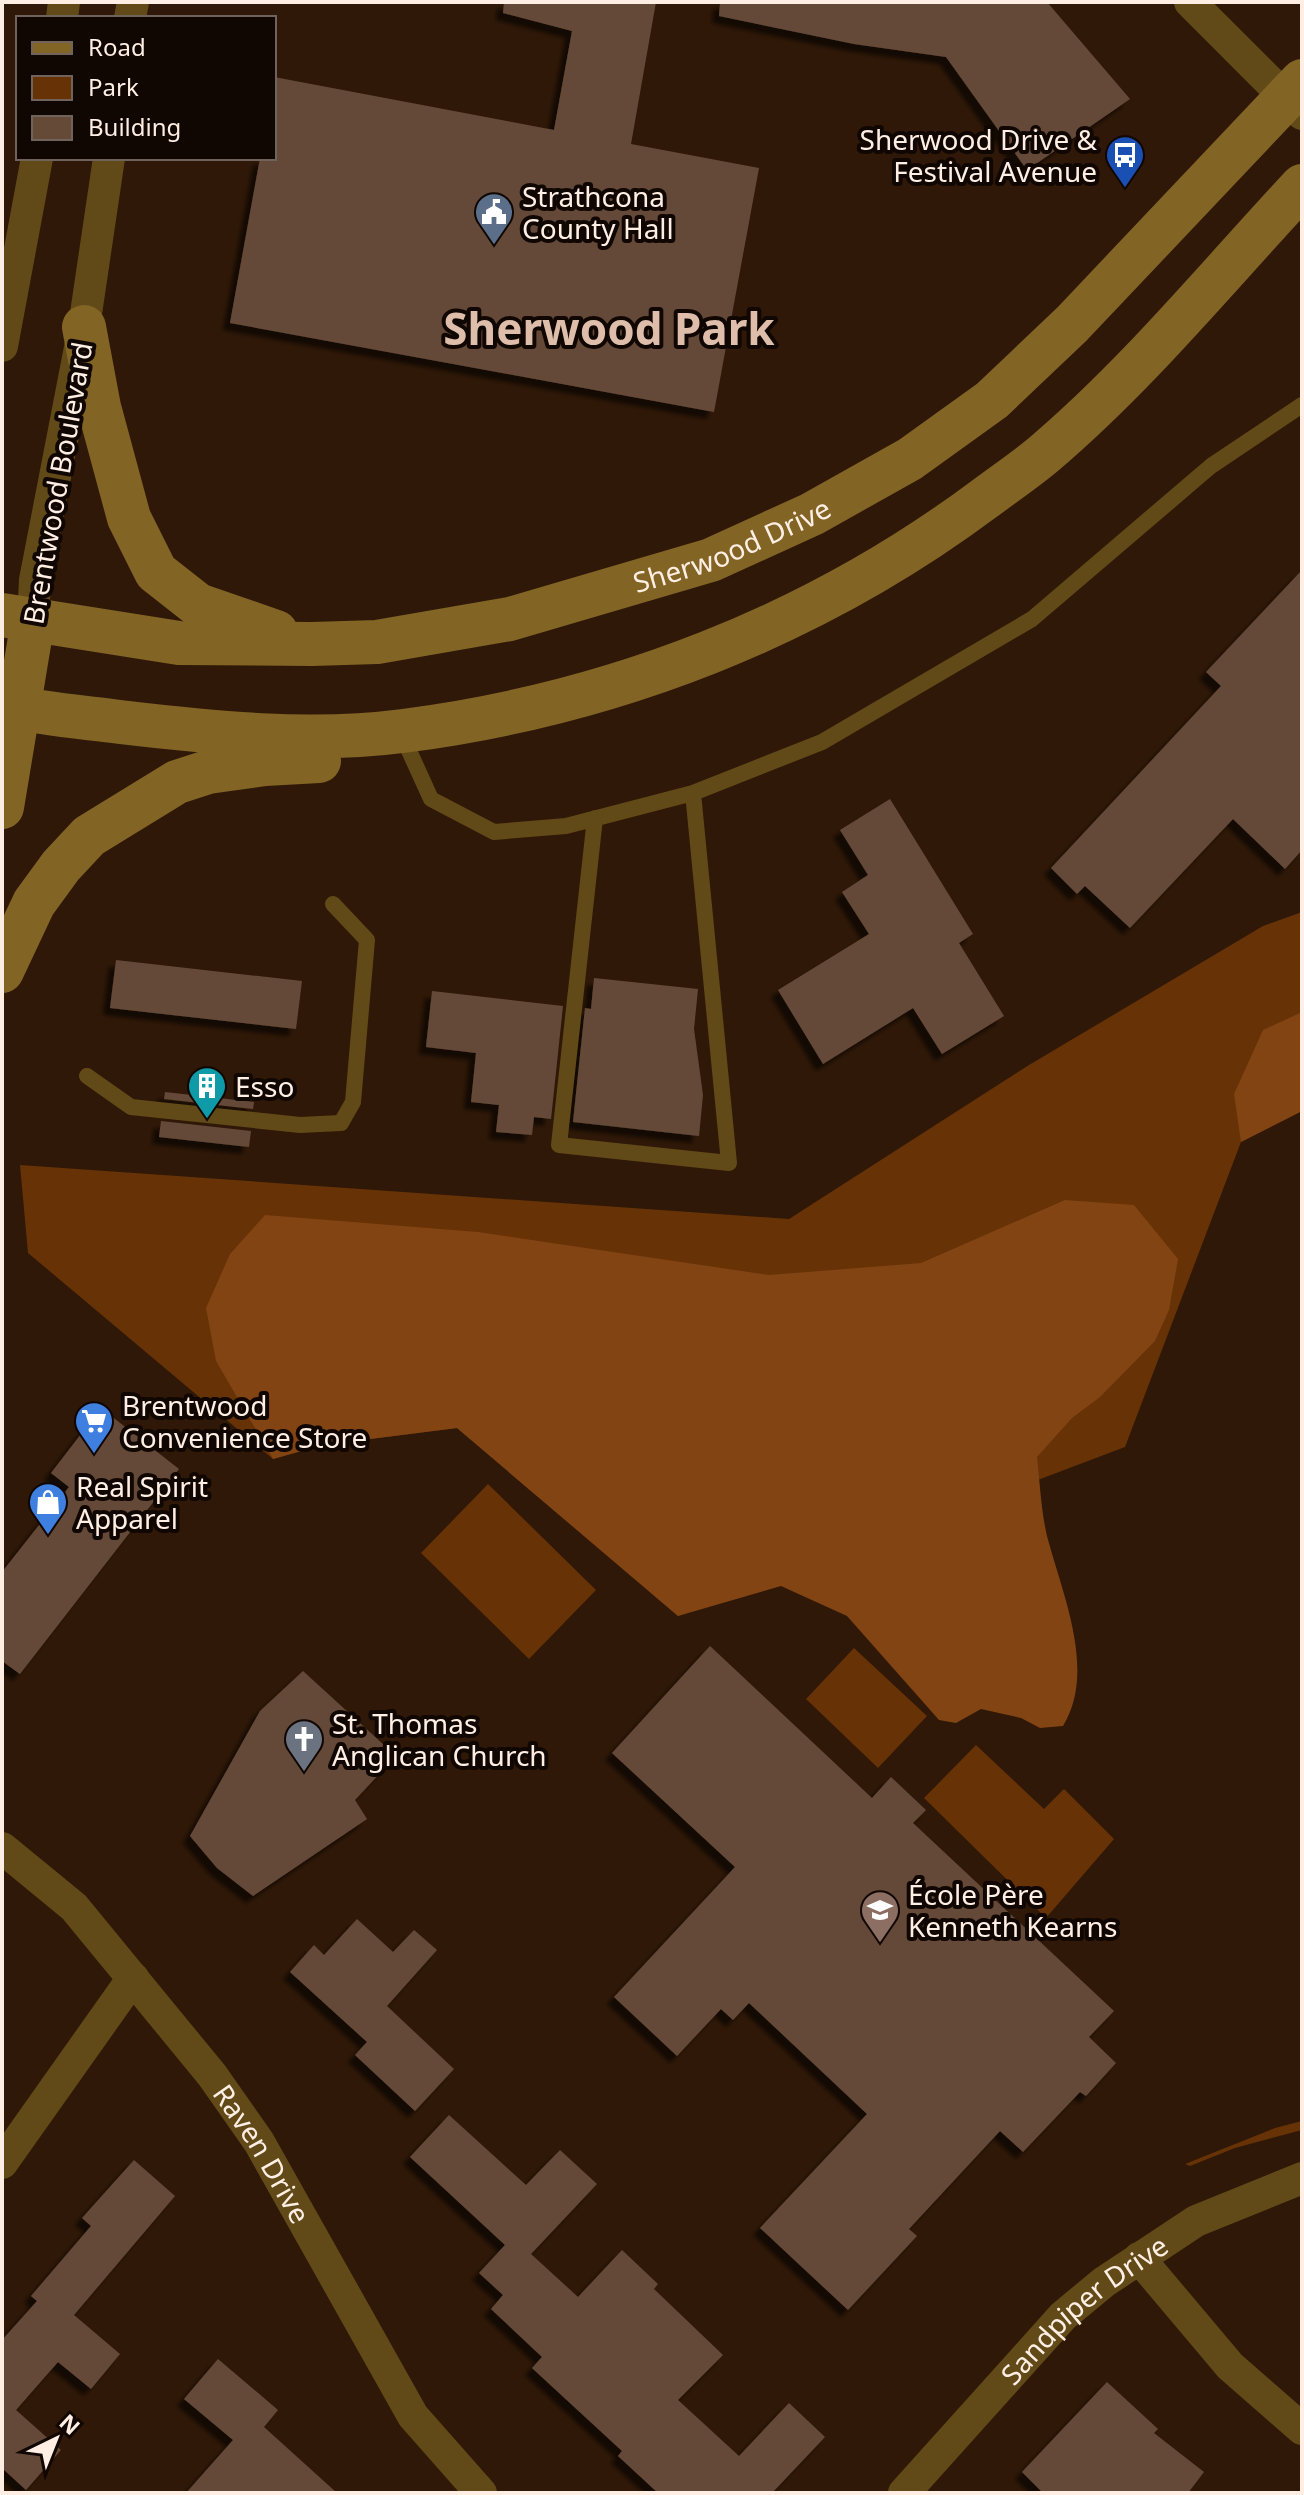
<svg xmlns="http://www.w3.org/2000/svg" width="1304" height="2495" viewBox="0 0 1304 2495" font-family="'Noto Sans',sans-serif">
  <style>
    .green { fill: #663206 }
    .forest { fill: #824412 }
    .building { fill: #654a38; filter: url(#shadow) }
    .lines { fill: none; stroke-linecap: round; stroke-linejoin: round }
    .lane { stroke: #614a17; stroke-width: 16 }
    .street { stroke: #614a17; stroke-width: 32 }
    .secondary { stroke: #826424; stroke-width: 44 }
    .labels { text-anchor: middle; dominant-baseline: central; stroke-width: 8; stroke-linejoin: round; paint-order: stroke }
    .poi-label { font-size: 28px; fill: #ffeee4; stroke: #100602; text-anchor: start }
    .street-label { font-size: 28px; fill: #ffeee4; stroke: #100602 }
    .town-label { font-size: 44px; font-weight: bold; fill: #debeaa; stroke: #100602 }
  </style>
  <defs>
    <filter id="shadow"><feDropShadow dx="-7" dy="7" stdDeviation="2" flood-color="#0009"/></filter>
  </defs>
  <rect width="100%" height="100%" fill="#2f1807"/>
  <path class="green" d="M1302 912V1111L1241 1142 1125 1447 678 1616 457 1428 323 1445 273 1459 28 1253 20 1165 789 1219 1029 1065 1263 926Z
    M488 1484 596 1590 529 1659 421 1553Z
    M854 1648 927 1716 878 1768 806 1699Z
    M976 1745 1044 1809 1064 1789 1114 1839 1046 1918 924 1798Z
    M1302 2121V2130L1235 2148 1190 2166 1185 2164 1275 2128Z"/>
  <path class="forest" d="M1302 1012V1111L1241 1142 1234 1094 1263 1030Z
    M1065 1200 1134 1205 1178 1259 1169 1310 1155 1341 1100 1397 1072 1418 1037 1457C1040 1483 1041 1510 1047 1536 1062 1593 1097 1671 1063 1726L1040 1728 1021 1718 981 1709 956 1723 939 1720 847 1616 781 1586 678 1616 457 1428 323 1445 273 1459 216 1361 206 1308 230 1254 265 1215 478 1232 769 1275 921 1263Z"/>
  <path class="building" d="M504 2H656L631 144 759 168 714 412 230 323 260 158H274V77L554 130 572 31 503 13Z
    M720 2H1047L1130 99 1027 170 946 57 854 44 719 16Z
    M1302 570V850L1285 869 1233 819 1130 928 1085 886 1077 894 1051 868 1221 686 1206 672Z
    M890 799 973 934 959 943 1004 1016 942 1054 913 1008 823 1064 778 990 869 934 842 892 868 875 840 830Z
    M116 960 302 981 296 1029 110 1008Z
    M594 978 698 989 694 1029 703 1095 699 1136 573 1122 585 1008 591 1009Z
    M432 991 563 1006 551 1119 534 1117 532 1135 496 1132 499 1105 471 1102 476 1053 426 1047Z
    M165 1092 254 1102 253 1109 164 1099Z
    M161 1121 251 1131 249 1147 159 1137Z
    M101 1408 179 1469 20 1674 2 1661V1572L69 1487 51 1473Z
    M710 1646 872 1798 891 1777 926 1810 913 1823 1114 2011 1089 2037 1116 2063 1086 2096 1080 2092 1023 2152 1000 2131 909 2229 917 2236 848 2310 760 2228 867 2114 749 2003 733 2020 721 2009 677 2056 614 1997 735 1867 612 1753Z
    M303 1671 396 1756 355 1800 367 1819 253 1896 217 1868 190 1836 260 1711Z
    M357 1919 393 1952 414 1930 437 1950 387 2006 454 2069 415 2111 355 2055 367 2042 290 1972 314 1945 324 1955Z
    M449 2115 526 2185 560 2150 597 2184 531 2254 578 2297 622 2250 658 2284 654 2289 723 2355 678 2400 739 2456 789 2403 825 2437 772 2493H658L618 2456 622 2451 532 2368 542 2357 491 2309 503 2295 479 2273 505 2245 410 2157Z
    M134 2160 175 2196 74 2315 120 2354 91 2389 58 2362 16 2410 61 2450 26 2490 2 2468V2340L37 2301 31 2296 91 2226 82 2218Z
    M218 2359 278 2410 264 2427 337 2493H186L233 2440 184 2399Z
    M1107 2382 1158 2429 1154 2433 1204 2472 1188 2493H1043L1022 2472Z"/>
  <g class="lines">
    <path class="lane" d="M401 733 431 799 494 832 566 826 693 793 822 742 1032 619 1211 466 1302 405
      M595 818 559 1145 729 1163 693 793
      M87 1076 131 1107 300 1125 341 1123 353 1102 367 940 333 904"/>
    <g class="street">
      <path d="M1190 2 1302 114"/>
      <path d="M62 18 64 2"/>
      <path d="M130 18 133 2"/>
      <path d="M2 346 37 158"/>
      <path d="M33 620 35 580 84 327 109 158"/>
      <path id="s1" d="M2 1848 74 1907 212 2075 259 2142 413 2416 481 2493"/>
      <path d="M2 2163 133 1978"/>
      <path d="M1139 2258 1230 2366 1302 2429"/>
      <path id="s2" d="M904 2493 1063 2316 1104 2282 1196 2221 1302 2178"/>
    </g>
    <g class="secondary">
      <path d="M84 327 99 407 129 518 156 572 198 605 276 632"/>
      <path id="s3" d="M2 615 179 643 312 644 377 642 510 619 711 560 812 514 910 459 992 400 1072 324 1302 81"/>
      <path d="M2 705C41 714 81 717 120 722 213 733 310 743 403 731 613 704 814 626 984 499 1004 484 1025 470 1044 454 1138 374 1218 276 1302 186"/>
      <path d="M2 807 33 620"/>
      <path d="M2 971 34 903 61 866 89 836 177 782 208 772 265 764 319 761"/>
    </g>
  </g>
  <defs>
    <g id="bus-pin" transform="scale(2)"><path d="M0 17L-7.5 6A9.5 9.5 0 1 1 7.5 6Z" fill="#1a4fb4" stroke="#100602"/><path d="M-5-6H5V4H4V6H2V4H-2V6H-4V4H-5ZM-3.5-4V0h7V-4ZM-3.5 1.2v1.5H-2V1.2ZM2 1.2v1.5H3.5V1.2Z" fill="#fff"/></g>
    <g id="civic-pin" transform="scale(2)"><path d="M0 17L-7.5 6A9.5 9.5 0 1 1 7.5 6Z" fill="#5c6f8a" stroke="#100602"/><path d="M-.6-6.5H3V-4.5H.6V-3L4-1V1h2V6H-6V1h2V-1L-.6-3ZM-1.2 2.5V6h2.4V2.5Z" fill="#fff"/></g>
    <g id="building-pin" transform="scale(2)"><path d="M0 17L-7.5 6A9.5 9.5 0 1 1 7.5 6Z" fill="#0f9aa8" stroke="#100602"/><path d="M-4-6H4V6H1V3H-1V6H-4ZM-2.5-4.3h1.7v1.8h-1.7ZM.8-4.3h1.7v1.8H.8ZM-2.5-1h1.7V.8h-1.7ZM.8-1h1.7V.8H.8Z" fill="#fff"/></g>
    <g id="supermarket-pin" transform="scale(2)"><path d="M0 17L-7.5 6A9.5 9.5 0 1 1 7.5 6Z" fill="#3f7fe0" stroke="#100602"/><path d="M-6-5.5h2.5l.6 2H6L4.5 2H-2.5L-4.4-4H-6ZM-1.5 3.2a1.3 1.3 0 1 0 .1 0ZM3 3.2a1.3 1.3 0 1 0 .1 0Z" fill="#fff"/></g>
    <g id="shop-pin" transform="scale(2)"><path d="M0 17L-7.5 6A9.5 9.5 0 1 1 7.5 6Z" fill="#3f7fe0" stroke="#100602"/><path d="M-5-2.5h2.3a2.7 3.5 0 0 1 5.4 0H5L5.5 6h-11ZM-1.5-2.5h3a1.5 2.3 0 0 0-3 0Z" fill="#fff"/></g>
    <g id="church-pin" transform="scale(2)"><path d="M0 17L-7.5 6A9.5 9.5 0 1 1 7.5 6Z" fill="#6b7280" stroke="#100602"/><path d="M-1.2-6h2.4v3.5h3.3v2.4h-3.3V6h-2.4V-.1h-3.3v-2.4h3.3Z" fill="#fff"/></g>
    <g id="school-pin" transform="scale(2)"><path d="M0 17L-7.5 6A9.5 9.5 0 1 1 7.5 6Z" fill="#8d6e63" stroke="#100602"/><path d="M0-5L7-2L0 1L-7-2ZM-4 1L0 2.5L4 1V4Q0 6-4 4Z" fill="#fff"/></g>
  </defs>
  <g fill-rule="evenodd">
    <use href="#bus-pin" x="1125" y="155"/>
    <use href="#civic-pin" x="494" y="212"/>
    <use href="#building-pin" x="207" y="1086"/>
    <use href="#supermarket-pin" x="94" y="1421"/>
    <use href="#shop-pin" x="48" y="1502"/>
    <use href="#church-pin" x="304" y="1739"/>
    <use href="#school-pin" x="880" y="1910"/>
  </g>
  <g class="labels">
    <g class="poi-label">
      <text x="1097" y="139" text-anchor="end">Sherwood Drive &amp;<tspan x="1097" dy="32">Festival Avenue</tspan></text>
      <text x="522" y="196">Strathcona<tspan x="522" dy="32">County Hall</tspan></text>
      <text x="235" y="1086">Esso</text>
      <text x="122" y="1405">Brentwood<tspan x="122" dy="32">Convenience Store</tspan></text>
      <text x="76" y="1486">Real Spirit<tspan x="76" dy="32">Apparel</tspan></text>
      <text x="332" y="1723">St. Thomas<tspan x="332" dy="32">Anglican Church</tspan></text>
      <text x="908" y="1894">École Père<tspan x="908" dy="32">Kenneth Kearns</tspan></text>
    </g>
    <g class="street-label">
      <text transform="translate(57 483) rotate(-80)">Brentwood Boulevard</text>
      <text stroke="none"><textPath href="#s3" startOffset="746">Sherwood Drive</textPath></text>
      <text stroke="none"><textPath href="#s1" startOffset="404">Raven Drive</textPath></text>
      <text stroke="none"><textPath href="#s2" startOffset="258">Sandpiper Drive</textPath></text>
    </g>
    <g class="town-label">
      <text x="609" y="328">Sherwood Park</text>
    </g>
  </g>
  <rect width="1304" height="2495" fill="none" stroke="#ffeee4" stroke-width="8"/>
  <rect x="16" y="16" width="260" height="144" fill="#100602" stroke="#70635c" stroke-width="2"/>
  <rect x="32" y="42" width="40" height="12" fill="#826424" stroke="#70635c" stroke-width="2"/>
  <text x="88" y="56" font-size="24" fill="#ffeee4">Road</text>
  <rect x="32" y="76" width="40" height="24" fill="#663206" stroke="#70635c" stroke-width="2"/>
  <text x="88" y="96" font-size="24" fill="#ffeee4">Park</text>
  <rect x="32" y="116" width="40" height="24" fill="#654a38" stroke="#70635c" stroke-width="2"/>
  <text x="88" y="136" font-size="24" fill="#ffeee4">Building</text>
  <g transform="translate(56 2439) rotate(43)" stroke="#100602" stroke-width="6" paint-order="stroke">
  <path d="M0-6L14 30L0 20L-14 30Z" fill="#ffeee4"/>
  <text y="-12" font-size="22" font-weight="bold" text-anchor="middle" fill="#ffeee4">N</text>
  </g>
</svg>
